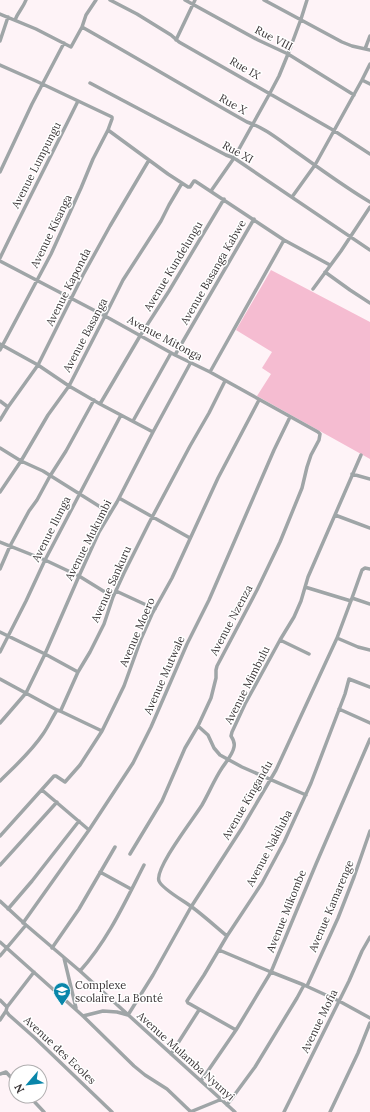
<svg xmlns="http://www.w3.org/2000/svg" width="370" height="1112" viewBox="0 0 370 1112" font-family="Lora,serif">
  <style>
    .green { fill: #f5bcd1 }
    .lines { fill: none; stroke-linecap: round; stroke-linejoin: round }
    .street { stroke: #9fa5a7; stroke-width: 3.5 }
    .labels { text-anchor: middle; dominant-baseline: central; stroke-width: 3; stroke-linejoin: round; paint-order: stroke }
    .street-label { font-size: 11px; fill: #3a3537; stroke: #fff }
    .poi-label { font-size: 11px; fill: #3a3537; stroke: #fff; text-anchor: start }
  </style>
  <rect width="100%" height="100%" fill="#fef3f7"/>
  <path class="green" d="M271 270 370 322V459L257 396 271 374 262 368 272 352 236 330Z"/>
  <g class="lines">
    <path class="street" d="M110 0 137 14 171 35 179 42 333 130 370 154
      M185 0 258 40 288 54 354 95
      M264 0 342 42 352 46 370 50
      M0 14 36 29 71 47 82 27 86 15 96 0
      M15 20C18 12 23 8 26 0
      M82 27C137 58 192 91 247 122 263 127 278 139 292 149 318 167 343 186 370 202
      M176 40 195 0
      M0 41 8 17
      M365 49 370 36
      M0 65 36 81 112 117V119L108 130 93 159 81 188 51 254 0 350
      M362 80 370 84
      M90 83 226 155 234 158 370 250
      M108 130 168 174 188 187H190L194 181H195L284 240 330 265
      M0 172 32 104 64 43
      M211 191 234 158 270 93 279 76 288 54 301 19 307 0
      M292 197 315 165 362 80 370 64
      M0 258C25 206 52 154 78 101
      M0 261 105 316 175 355 210 372 318 432 320 434 319 440 311 455 307 467 302 488 280 542 257 590 217 666 216 670V678L211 698 198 726 185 748 162 801 130 854
      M325 272 350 290 370 303
      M313 289 341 251 370 207
      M0 344 38 365 69 386 100 404 153 432
      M175 355 254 219
      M210 372 284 240
      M0 401 8 407
      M100 404 140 336 169 291 224 199
      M0 420 8 407 38 365 83 275 110 226 149 160
      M133 421 171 353
      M0 448 21 461 43 471 110 513
      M352 474 370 479
      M0 492 21 461 48 415 69 386 105 316 123 280 161 221 169 205 182 183
      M119 498 190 538
      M335 515 370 528
      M0 542 45 560 79 576 113 597
      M0 569 10 546 29 511 37 500 50 476 66 451 94 400
      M305 587 351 601
      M116 591 155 609
      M352 598 362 570 365 568 370 569
      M0 632 45 654 78 672
      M337 638 358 647 370 650
      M280 640 309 654
      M0 652 26 601 45 560 121 415
      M0 679 57 710
      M339 709 370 723
      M60 711 102 731
      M0 723 26 693 45 654 79 576 99 532 117 502 153 432 191 362
      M198 726 208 735 214 748 220 755 242 767 306 795
      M0 781C15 766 31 752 43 734 48 727 52 718 57 710L60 711 61 710 78 672 90 652 104 624 113 597 124 573 149 523 190 446 209 413 225 381
      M42 790 89 830
      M0 836 54 776H56L65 782 80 765 102 731 124 686 141 639 152 614 172 578 218 478 259 400
      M0 865 57 802
      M100 872 131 889
      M0 901 26 925 80 971 235 1112
      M8 909 32 881 79 821
      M23 923 89 830 133 763 151 727 171 681 187 644 209 600 274 450 290 417
      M227 936C215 926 204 916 192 907 184 901 162 889 159 881 154 869 194 818 202 805 209 793 214 780 222 768 226 762 233 754 234 747 235 743 233 739 231 736L232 732 245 704 280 640 294 617 301 601 308 577 361 455
      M0 942 83 1016 134 1066 145 1075 167 1089 191 1112
      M52 948 79 909 115 847
      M219 950 271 972 304 985 339 1001 370 1018
      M0 956 26 925
      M64 958 76 1008
      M80 971C108 940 125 902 144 865
      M307 986 338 918 354 877 370 831
      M0 1000 7 1007 6 1011 9 1015 35 1038 112 1112
      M7 1007 34 972
      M83 1016 103 1011 117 1012 128 1015 153 975 191 907 242 828 276 770 337 638 352 598 370 604
      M0 1020 6 1011
      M236 1030 190 1004 188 1003 187 1001 204 975 227 936 262 883 284 842 311 783 345 694 349 679 370 687
      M171 1054 199 1010
      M0 1074 6 1072 16 1083
      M201 1081 236 1030 271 972 316 864 370 739
      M29 1096 44 1112
      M227 1105 255 1067 297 998 304 985
      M190 1112 222 1099
      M284 1112 349 981 362 951 370 937
      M330 1112 358 1053 370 1023"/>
  </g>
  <defs>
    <g id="school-pin" transform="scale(0.9)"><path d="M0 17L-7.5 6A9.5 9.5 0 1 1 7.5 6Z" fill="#0986aa" stroke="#fff"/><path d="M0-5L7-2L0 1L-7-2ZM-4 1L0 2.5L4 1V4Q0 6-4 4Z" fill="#fff"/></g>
  </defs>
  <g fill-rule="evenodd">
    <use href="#school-pin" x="62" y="991"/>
  </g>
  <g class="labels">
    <g class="street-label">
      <text transform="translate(274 38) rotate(27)">Rue VIII</text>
      <text transform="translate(245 68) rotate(30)">Rue IX</text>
      <text transform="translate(233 104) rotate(29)">Rue X</text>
      <text transform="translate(238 152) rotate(29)">Rue XI</text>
      <text transform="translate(36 165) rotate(-63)">Avenue Lumpungu</text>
      <text transform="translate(51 231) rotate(-64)">Avenue Kisanga</text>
      <text transform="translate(173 266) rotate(-59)">Avenue Kundelungu</text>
      <text transform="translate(213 272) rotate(-60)">Avenue Basanga Kabwe</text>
      <text transform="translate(68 287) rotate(-63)">Avenue Kaponda</text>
      <text transform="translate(85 335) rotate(-62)">Avenue Basanga</text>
      <text transform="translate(165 338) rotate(28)">Avenue Mitonga</text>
      <text transform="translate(51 529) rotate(-63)">Avenue Ilunga</text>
      <text transform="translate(88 540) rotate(-63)">Avenue Mukumbi</text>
      <text transform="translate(111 584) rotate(-66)">Avenue Sankuru</text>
      <text transform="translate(231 620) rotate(-62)">Avenue Nzenza</text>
      <text transform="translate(137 632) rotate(-67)">Avenue Moero</text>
      <text transform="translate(164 675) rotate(-66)">Avenue Mutwale</text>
      <text transform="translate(247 685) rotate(-63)">Avenue Mimbulu</text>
      <text transform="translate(247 800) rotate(-60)">Avenue Kingandu</text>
      <text transform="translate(269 848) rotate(-62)">Avenue Nakiluba</text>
      <text transform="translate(331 906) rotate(-67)">Avenue Kamarenge</text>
      <text transform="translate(286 911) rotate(-68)">Avenue Mikombe</text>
      <text transform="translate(319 1021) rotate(-64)">Avenue Mofia</text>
      <text transform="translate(60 1050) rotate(43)">Avenue des Ecoles</text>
      <text transform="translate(186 1056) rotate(42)">Avenue Mulamba Nyunyi</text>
    </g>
    <g class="poi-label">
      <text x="75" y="985">Complexe<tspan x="75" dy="13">scolaire La Bonté</tspan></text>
    </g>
  </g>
  <g transform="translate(28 1084) rotate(242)"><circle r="19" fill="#ffffff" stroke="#b0aeaf"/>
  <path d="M0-3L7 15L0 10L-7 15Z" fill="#0986aa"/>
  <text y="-6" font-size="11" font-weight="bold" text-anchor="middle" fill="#3a3537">N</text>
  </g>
</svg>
